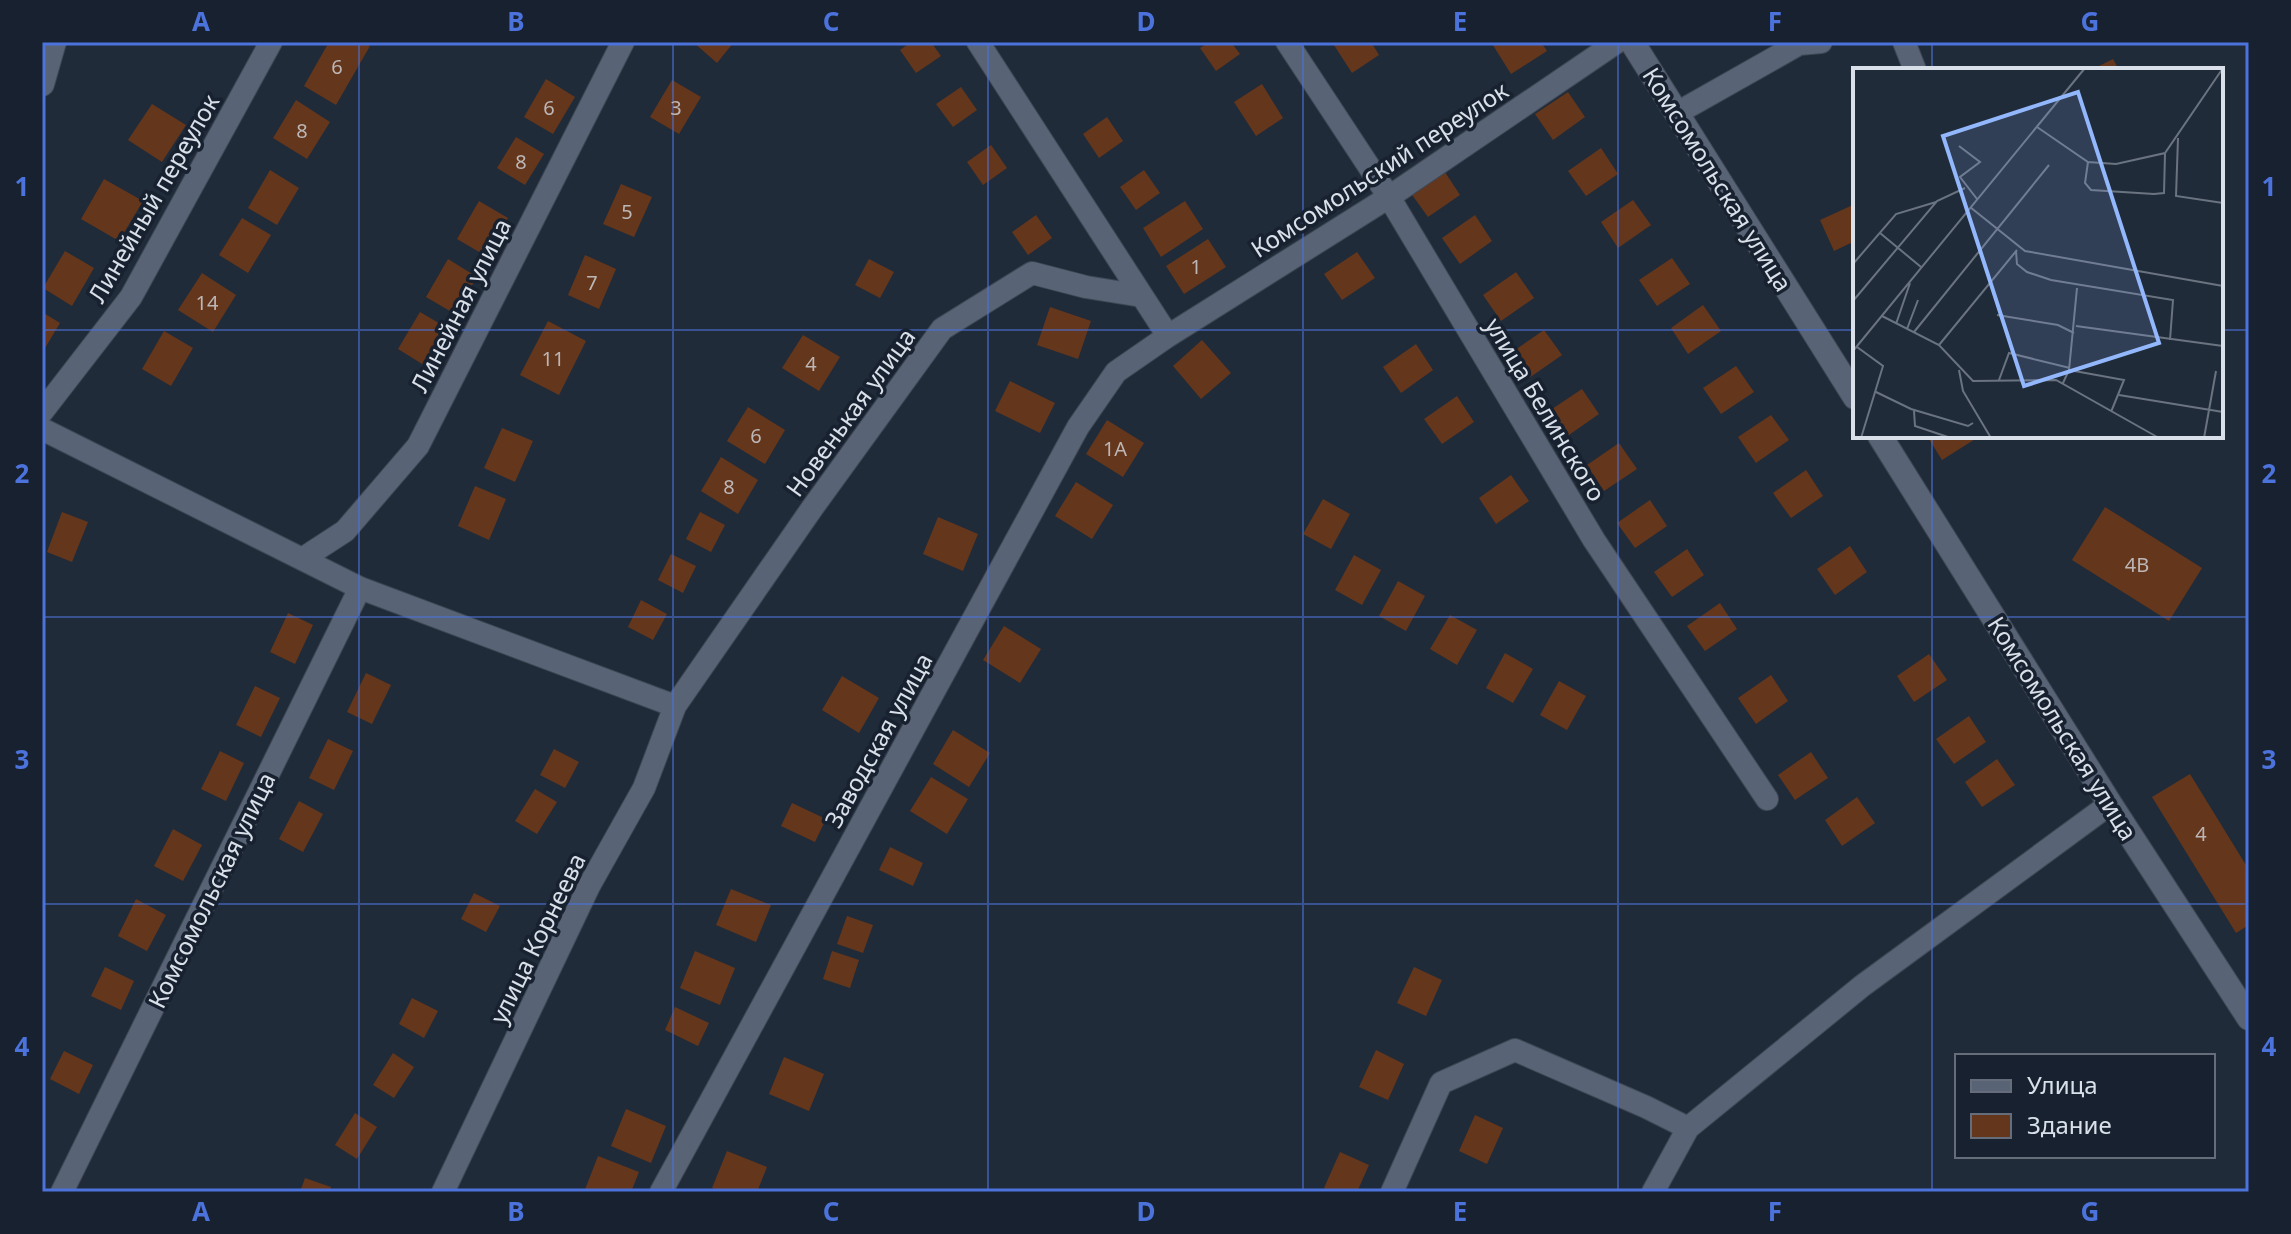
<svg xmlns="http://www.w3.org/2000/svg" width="2291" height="1234" viewBox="0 0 2291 1234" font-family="'Noto Sans',sans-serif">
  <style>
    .building { fill: #64361b }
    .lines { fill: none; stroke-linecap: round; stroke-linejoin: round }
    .street-casing { stroke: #3f4855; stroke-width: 24 }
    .secondary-casing { stroke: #3f4855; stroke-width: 26 }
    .street { stroke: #586475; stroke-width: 22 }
    .secondary { stroke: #586475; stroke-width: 24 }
    .grid { fill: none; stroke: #4c72dc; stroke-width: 2; stroke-opacity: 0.55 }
    .labels { text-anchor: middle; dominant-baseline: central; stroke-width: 7; stroke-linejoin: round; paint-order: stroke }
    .number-label { font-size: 20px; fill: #bcb6b6 }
    .street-label { font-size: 24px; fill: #d9e0ea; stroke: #17212f }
    .inset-road { fill: none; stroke: #6a7380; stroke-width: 2 }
    .view { fill: #93b7fd; fill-opacity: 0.15; stroke: #93b7fd; stroke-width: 4 }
    .inset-edge { fill: none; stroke: #d9e0ea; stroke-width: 4 }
    .neatline { fill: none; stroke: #4c72dc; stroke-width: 3 }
    .grid-label { font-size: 26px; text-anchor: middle; font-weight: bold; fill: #4c72dc }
  </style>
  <rect width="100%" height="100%" fill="#202b39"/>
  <path class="building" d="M329 42H363L370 46 336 105 304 86Z
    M693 42H734L717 63Z
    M911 42H931L941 56 916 73 900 50Z
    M1209 42H1231L1240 54 1216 71 1200 48Z
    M1332 42H1371L1379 55 1352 73Z
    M1491 42H1541L1547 51 1511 74Z
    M2113 59 2119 70H2091Z
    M546 79 575 97 553 134 524 117Z
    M672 80 701 97 679 134 650 117Z
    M1262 84 1283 118 1256 136 1234 102Z
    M961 87 977 110 953 127 936 104Z
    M1568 92 1585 117 1553 140 1535 114Z
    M296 100 330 122 307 159 273 138Z
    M152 104 186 125 162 162 128 140Z
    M1107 117 1123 141 1099 158 1083 134Z
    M516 137 544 154 525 185 497 168Z
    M991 145 1007 168 983 185 967 162Z
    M1601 148 1618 174 1586 196 1568 171Z
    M1443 169 1460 195 1428 217 1410 192Z
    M270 170 299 188 277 225 248 208Z
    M1144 170 1160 193 1136 210 1120 187Z
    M104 179 143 201 119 241 81 219Z
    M621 184 652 197 634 237 603 224Z
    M1633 200 1651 225 1618 248 1601 222Z
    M479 201 508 218 486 256 457 239Z
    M1185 201 1203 229 1161 257 1143 228Z
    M1855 204V241L1834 251 1820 220Z
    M1036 215 1052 238 1028 255 1012 232Z
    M1475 215 1492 241 1460 264 1442 238Z
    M242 218 271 235 248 273 219 255Z
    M1208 239 1226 267 1184 294 1166 266Z
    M65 251 94 268 72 306 43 288Z
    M1357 252 1375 278 1342 300 1324 274Z
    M585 255 616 269 599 309 568 295Z
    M1672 258 1690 284 1657 306 1639 280Z
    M448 259 477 277 455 314 426 297Z
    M869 259 894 272 880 298 855 285Z
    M1516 272 1534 298 1501 321 1483 295Z
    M202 273 236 295 213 332 178 310Z
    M1703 305 1721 331 1688 354 1671 328Z
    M1050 307 1091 321 1078 359 1037 345Z
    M42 312 60 323 42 353Z
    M420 312 449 329 427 367 398 349Z
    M548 321 586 341 559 395 520 375Z
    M1544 330 1562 355 1529 378 1512 352Z
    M164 331 193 348 171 386 142 369Z
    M803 335 840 357 819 391 782 368Z
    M1202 340 1231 373 1201 399 1173 366Z
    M1416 344 1433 370 1401 393 1383 367Z
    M1736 366 1754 392 1721 414 1703 388Z
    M1010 381 1055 403 1040 433 995 411Z
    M1582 389 1599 414 1566 437 1549 411Z
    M1457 396 1474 422 1442 444 1424 419Z
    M748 407 785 430 765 464 727 441Z
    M1771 415 1789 440 1756 463 1738 437Z
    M1107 420 1144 443 1123 477 1086 454Z
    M502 428 533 441 515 482 484 468Z
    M1927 436H1980L1942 460Z
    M1619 443 1637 469 1604 491 1587 465Z
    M721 457 758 480 738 514 701 491Z
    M1806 470 1823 496 1791 518 1773 493Z
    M1511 475 1529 501 1496 524 1479 498Z
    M1076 482 1113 505 1092 539 1055 516Z
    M475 486 506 499 489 540 458 526Z
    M1323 499 1350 514 1331 549 1303 534Z
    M1650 500 1667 526 1635 548 1617 523Z
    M2105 507 2202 568 2169 621 2072 560Z
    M62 512 88 522 72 562 47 552Z
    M700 512 725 525 711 552 686 539Z
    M938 517 978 534 963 571 923 554Z
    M1850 546 1867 572 1835 595 1817 569Z
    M1687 549 1704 575 1672 597 1654 572Z
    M671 554 696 566 683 593 658 580Z
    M1354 555 1381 570 1362 605 1335 590Z
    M1398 581 1425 596 1406 631 1379 616Z
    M641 600 667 614 653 640 628 627Z
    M1720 603 1737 629 1705 651 1687 626Z
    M288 613 313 625 295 664 270 652Z
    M1450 615 1477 630 1457 665 1430 649Z
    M1004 626 1041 649 1020 683 983 660Z
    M1505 653 1533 669 1513 703 1486 688Z
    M1929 654 1947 680 1914 702 1897 676Z
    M366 673 391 685 372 724 347 712Z
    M1771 675 1788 701 1756 724 1738 698Z
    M842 676 879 698 859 733 822 710Z
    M1559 681 1586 696 1567 730 1540 715Z
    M255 686 280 698 261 737 236 725Z
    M1969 716 1986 742 1954 764 1936 739Z
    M953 730 990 753 969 787 933 764Z
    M328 739 353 751 334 790 309 778Z
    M554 749 579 762 565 788 540 775Z
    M220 751 244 763 226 801 201 789Z
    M1811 752 1828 778 1795 800 1778 775Z
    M1997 759 2015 785 1982 807 1965 782Z
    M2190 774 2249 870V925L2236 933 2152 797Z
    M931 777 968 799 947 834 910 811Z
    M535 789 557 802 537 834 515 821Z
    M1857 797 1875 823 1842 846 1825 820Z
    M299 801 323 814 303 852 279 839Z
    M792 803 826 819 815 842 781 826Z
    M173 829 202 845 183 881 154 866Z
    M890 847 923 863 913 886 879 870Z
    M731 889 771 905 756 942 716 925Z
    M474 893 500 906 486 932 461 919Z
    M136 899 166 915 147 951 118 936Z
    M847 916 873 925 863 953 837 944Z
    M695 951 735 968 720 1005 680 988Z
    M832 951 859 960 850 988 823 979Z
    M105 967 134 981 121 1010 91 996Z
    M1414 967 1442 980 1426 1016 1397 1003Z
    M412 998 438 1011 424 1038 399 1024Z
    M675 1007 709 1023 698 1046 665 1030Z
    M1376 1050 1404 1064 1388 1100 1359 1087Z
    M64 1051 93 1065 79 1094 50 1079Z
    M393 1053 414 1067 394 1098 373 1085Z
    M784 1057 824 1074 809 1111 769 1094Z
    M626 1109 666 1126 651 1163 611 1146Z
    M355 1113 377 1127 357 1159 335 1145Z
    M1475 1115 1503 1128 1487 1164 1459 1151Z
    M727 1151 767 1167 757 1192H723L712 1188Z
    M1340 1152 1369 1165 1357 1192H1332L1324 1188Z
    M598 1156 639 1172 631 1192H584Z
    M305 1178 331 1187 330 1192H300Z"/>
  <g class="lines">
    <g class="street-casing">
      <path id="street" d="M978 42 1168 336
        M1287 42 1389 197 1594 540 1767 799
        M1904 42 1915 70
        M1677 113 1799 44 1821 42
        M42 412 131 297 271 42
        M42 429 360 588 675 706
        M302 559 345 531 418 446 623 42
        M62 1192 360 588
        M443 1192 589 886 644 788 675 706 813 507 942 329 1032 273 1086 287 1142 296
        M661 1192 1078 427 1116 372 1168 336 1389 197 1617 42
        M1392 1192 1441 1083 1515 1050 1646 1107 1688 1128
        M1653 1192 1688 1128 1862 986 2110 804"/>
    </g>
    <g class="secondary-casing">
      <path id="secondary" d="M1632 42 1855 397
        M42 84 54 42
        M1880 436 2110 804 2249 1018"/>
    </g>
    <use href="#street" class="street"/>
    <use href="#secondary" class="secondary"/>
  </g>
  <path class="grid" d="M359 42V1192M673 42V1192M988 42V1192M1303 42V1192M1618 42V1192M1932 42V70M42 330H1855M2221 330H2249M1932 436V1192M42 617H2249M42 904H2249"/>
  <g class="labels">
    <g class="number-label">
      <text x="337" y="66">6</text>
      <text x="549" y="107">6</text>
      <text x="676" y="107">3</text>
      <text x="302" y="130">8</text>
      <text x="521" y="161">8</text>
      <text x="627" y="211">5</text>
      <text x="1196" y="266">1</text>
      <text x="592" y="282">7</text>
      <text x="207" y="302">14</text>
      <text x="553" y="358">11</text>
      <text x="811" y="363">4</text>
      <text x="756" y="435">6</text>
      <text x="1115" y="448">1А</text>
      <text x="729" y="486">8</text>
      <text x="2137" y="564">4В</text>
      <text x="2201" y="833">4</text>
    </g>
    <g class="street-label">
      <text transform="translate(1379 169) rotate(-33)">Комсомольский переулок</text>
      <text transform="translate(1718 179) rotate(58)">Комсомольская улица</text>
      <text transform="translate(153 198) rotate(-60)">Линейный переулок</text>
      <text transform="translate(460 305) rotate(-63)">Линейная улица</text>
      <text transform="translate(1546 409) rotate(59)">улица Белинского</text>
      <text transform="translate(850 412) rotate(-54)">Новенькая улица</text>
      <text transform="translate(2063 728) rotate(58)">Комсомольская улица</text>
      <text transform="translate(878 740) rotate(-61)">Заводская улица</text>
      <text transform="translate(211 890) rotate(-64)">Комсомольская улица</text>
      <text transform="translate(537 938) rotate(-64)">улица Корнеева</text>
    </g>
  </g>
  <g transform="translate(1853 68)">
    <rect width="370" height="370" fill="#202b39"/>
    <path class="inset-road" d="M184 59 235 94 263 96 312 85 370 0M325 70 323 128 370 135M106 78 127 94 107 109 124 131M235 94 232 115 238 122 301 126 311 125 312 86M117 139 172 183 370 218M27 165 68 199M163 183 164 196 174 204 198 212 320 232 317 272M0 196 43 146 83 134M0 233 84 133 112 120M144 247 205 257 221 265M29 248 86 277 120 313 203 312 306 370M43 256 57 215M223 258 370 278M54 261 65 232M61 264 196 97M86 277 164 182M4 279 30 298 8 370M0 283 232 0M106 302 110 323 138 370M216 302 271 312 258 344M146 312 156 285 217 300M210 315 216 302 224 220M23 324 58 341 115 358 120 355M266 327 370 344M61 343 62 358 98 370M351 370 363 303"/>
    <path class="view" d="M225 24 306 275 171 318 90 68Z"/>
    <rect width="370" height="370" class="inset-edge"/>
  </g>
  <rect width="2291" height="1234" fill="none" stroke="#17212f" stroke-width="88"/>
  <rect x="1955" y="1054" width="260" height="104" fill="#17212f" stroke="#656d7a" stroke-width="2"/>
  <rect x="1971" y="1080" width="40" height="12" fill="#586475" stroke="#656d7a" stroke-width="2"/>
  <text x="2027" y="1094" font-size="24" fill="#d9e0ea">Улица</text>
  <rect x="1971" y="1114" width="40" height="24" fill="#64361b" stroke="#656d7a" stroke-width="2"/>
  <text x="2027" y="1134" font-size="24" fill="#d9e0ea">Здание</text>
  <rect x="44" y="44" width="2203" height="1146" class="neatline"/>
  <g class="grid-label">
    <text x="201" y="31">A</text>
    <text x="516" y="31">B</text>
    <text x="831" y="31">C</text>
    <text x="1146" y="31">D</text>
    <text x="1460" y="31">E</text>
    <text x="1775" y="31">F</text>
    <text x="2090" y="31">G</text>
    <text x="22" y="196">1</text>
    <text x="2269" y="196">1</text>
    <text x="22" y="483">2</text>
    <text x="2269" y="483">2</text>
    <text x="22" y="769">3</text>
    <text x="2269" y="769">3</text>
    <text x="22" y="1056">4</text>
    <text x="2269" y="1056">4</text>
    <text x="201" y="1221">A</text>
    <text x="516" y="1221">B</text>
    <text x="831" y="1221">C</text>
    <text x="1146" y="1221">D</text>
    <text x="1460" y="1221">E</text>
    <text x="1775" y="1221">F</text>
    <text x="2090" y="1221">G</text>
  </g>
</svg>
